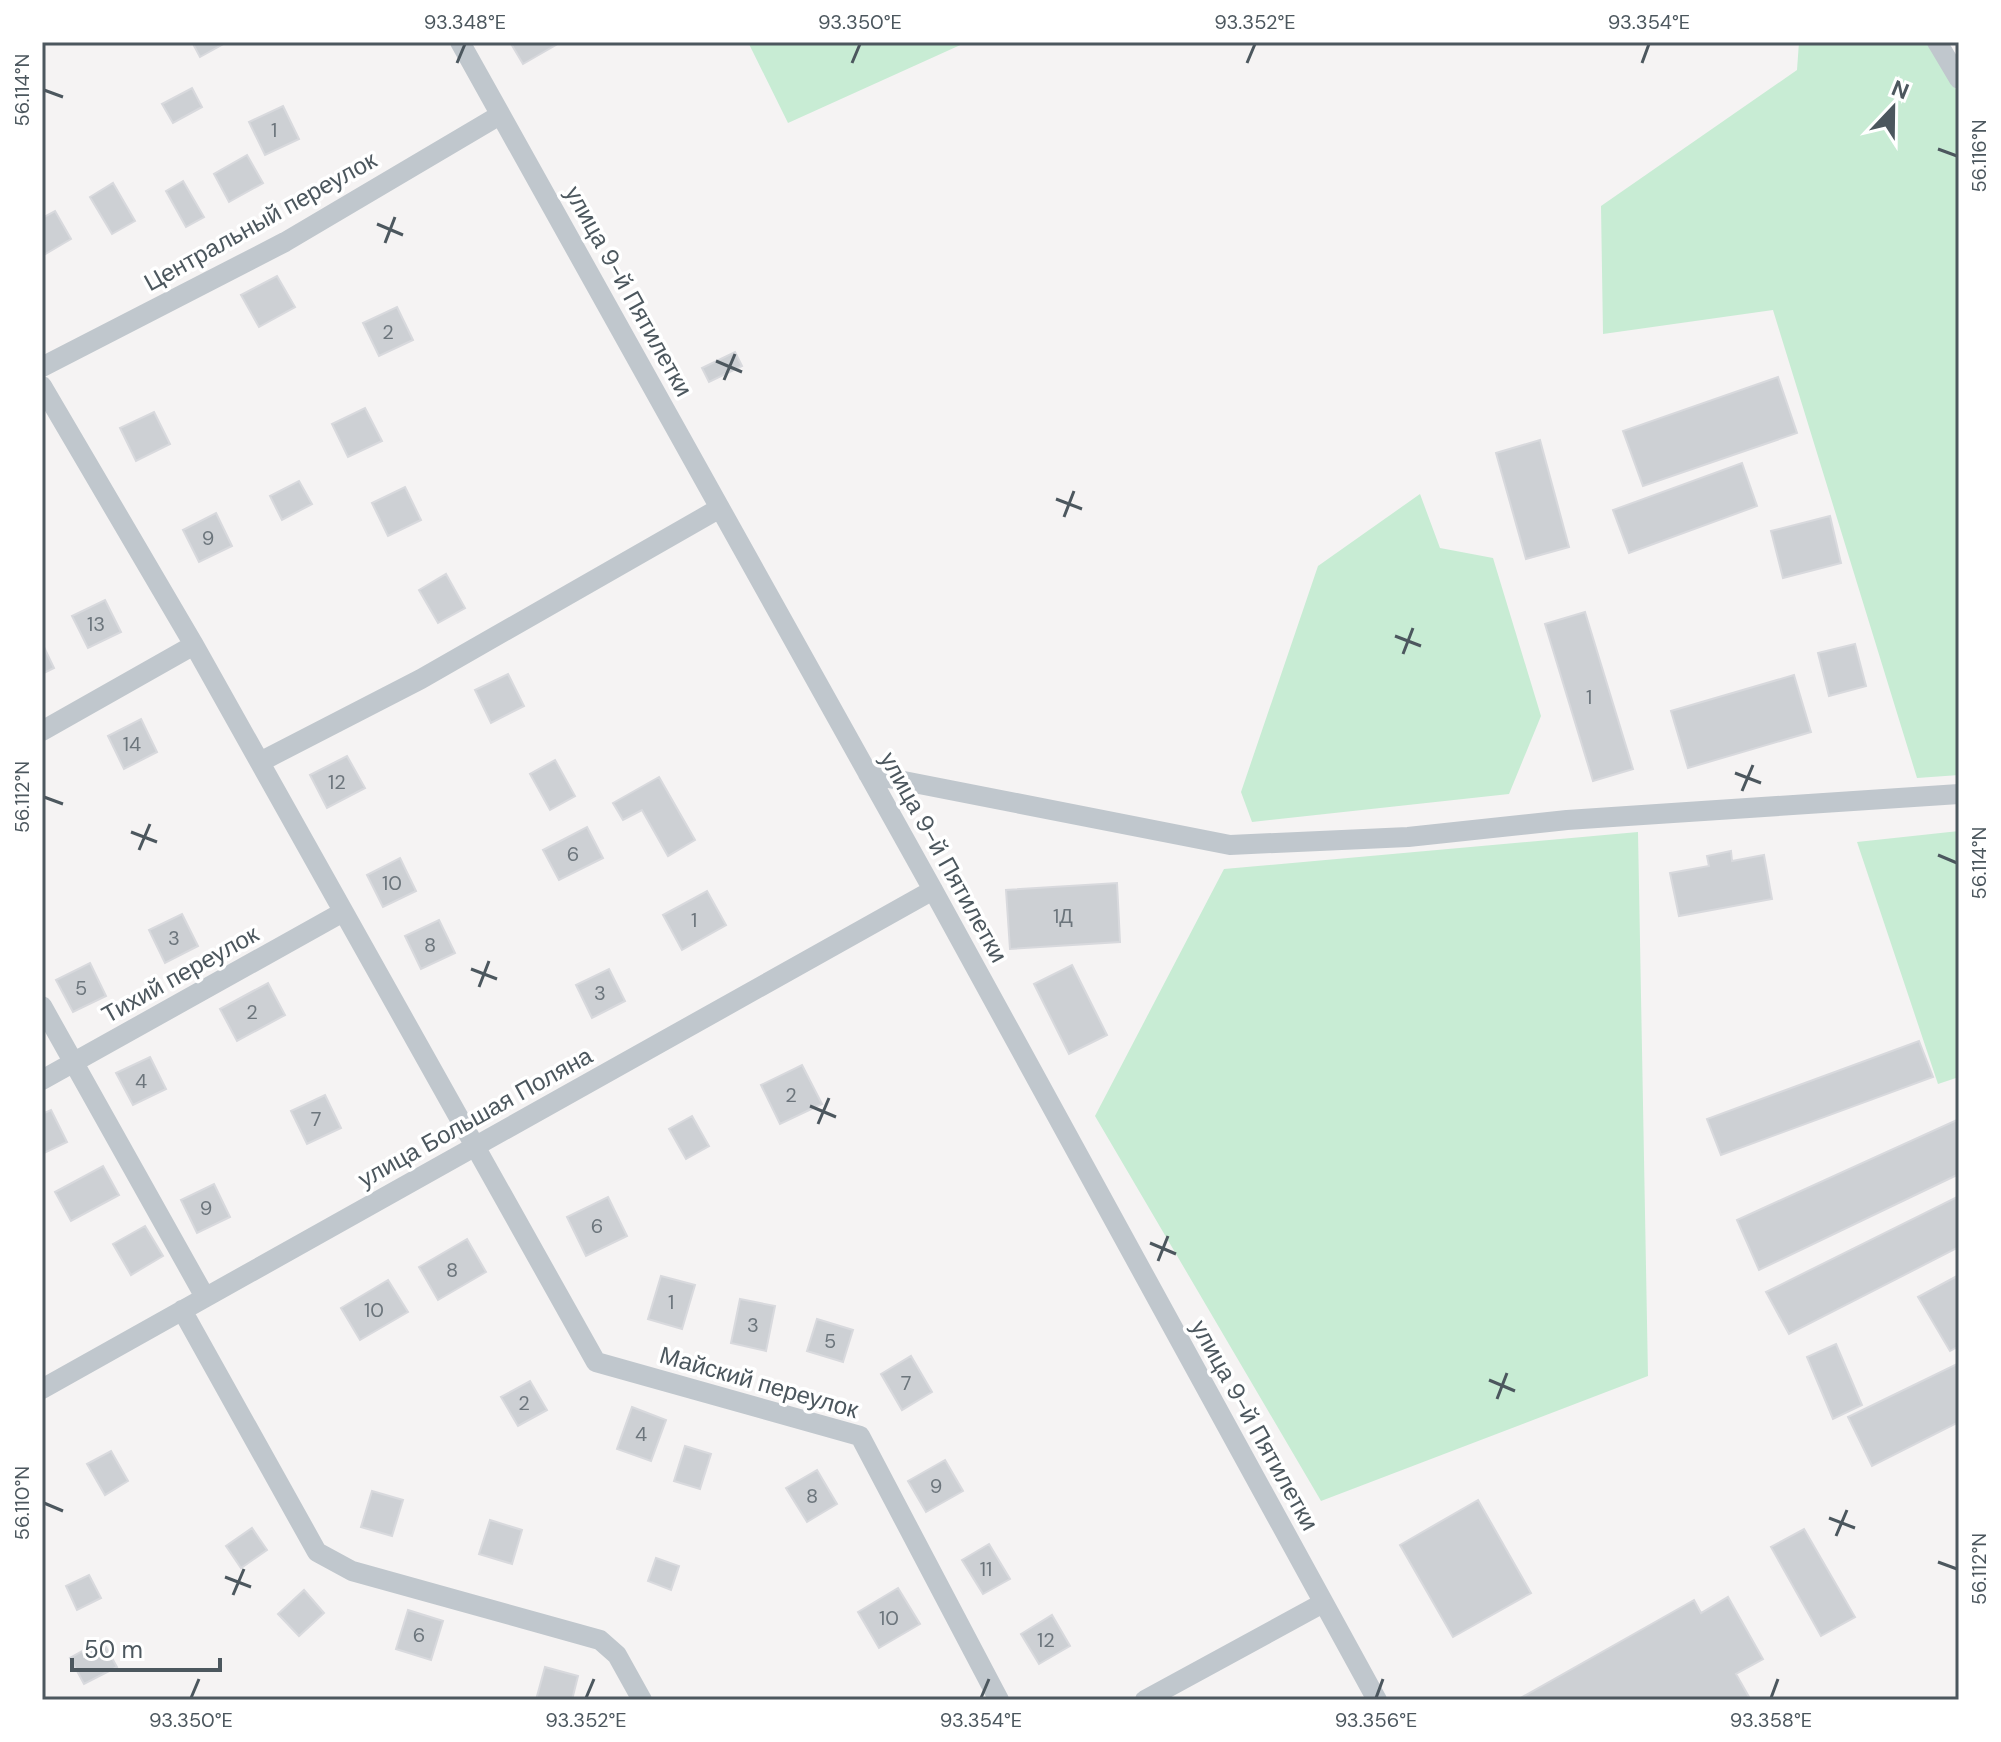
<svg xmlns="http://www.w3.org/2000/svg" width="2001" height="1742" viewBox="0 0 2001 1742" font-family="'DM Sans',sans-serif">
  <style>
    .green { fill: #c8ecd4 }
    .building { fill: #cdd0d4; stroke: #d8d9dd; stroke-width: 2 }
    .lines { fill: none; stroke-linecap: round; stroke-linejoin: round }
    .minor { stroke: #c0c7cd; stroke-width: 20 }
    .ticks { fill: none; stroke: #4c575e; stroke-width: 3 }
    .labels { text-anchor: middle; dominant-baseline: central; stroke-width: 7; stroke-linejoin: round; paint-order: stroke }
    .number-label { font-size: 20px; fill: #6c757c }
    .street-label { font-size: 24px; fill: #4c575e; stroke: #fff }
    .neatline { fill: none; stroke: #4c575e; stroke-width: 3 }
    .ticks-label { font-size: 20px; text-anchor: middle; fill: #4c575e }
  </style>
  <rect width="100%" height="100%" fill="#f5f3f3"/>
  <path class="green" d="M748 42H967L788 123Z
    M1799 42H1929L1959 95V775L1917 778 1773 310 1603 334 1601 206 1797 70Z
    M1420 494 1440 548 1493 558 1541 716 1509 794 1252 822 1241 792 1318 566Z
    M1959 831V1077L1938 1084 1857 842Z
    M1638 832 1648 1376 1321 1501 1095 1116 1224 869Z"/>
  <path class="building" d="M192 42H227L200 57Z
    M510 42H561L523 64Z
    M192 88 202 107 173 123 162 104Z
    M283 106 299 139 265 155 249 122Z
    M247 155 263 183 229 202 214 174Z
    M183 181 204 217 186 227 166 191Z
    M113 183 135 221 112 234 90 197Z
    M55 211 71 239 42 256V218Z
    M277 276 295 307 259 327 241 295Z
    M397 307 413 340 379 356 363 323Z
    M735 352 742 366 709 382 702 368Z
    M1778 377 1797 433 1643 486 1623 431Z
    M365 408 382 441 348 457 332 424Z
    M154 412 170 444 136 461 120 428Z
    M1540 440 1569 547 1526 559 1496 453Z
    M1742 463 1757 506 1629 553 1613 510Z
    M299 481 312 504 282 520 270 496Z
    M405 487 421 520 388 536 372 503Z
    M216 513 232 546 199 562 183 530Z
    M1830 516 1841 563 1783 578 1771 531Z
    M446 574 465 608 438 623 419 590Z
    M105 600 121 632 88 648 72 616Z
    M1585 612 1633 769 1593 781 1545 624Z
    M42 643 54 668 42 674Z
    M1855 644 1866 686 1829 696 1818 653Z
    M508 674 524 706 491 723 475 690Z
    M1794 675 1811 732 1688 768 1671 711Z
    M141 719 157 752 124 769 108 736Z
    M347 756 365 788 327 808 310 775Z
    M555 760 575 796 550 810 530 774Z
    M659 777 695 840 668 856 642 810 623 820 613 803Z
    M587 827 603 858 559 880 543 850Z
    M1731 851 1732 861 1764 855 1772 899 1679 916 1670 873 1709 866 1707 856Z
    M400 858 416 891 383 907 367 875Z
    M1117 883 1120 942 1010 949 1006 890Z
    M707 891 726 925 682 950 663 915Z
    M182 914 198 946 165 963 149 930Z
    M439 920 455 953 421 969 405 936Z
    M90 963 106 996 73 1012 56 980Z
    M1072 965 1107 1035 1069 1054 1034 984Z
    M609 969 625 1001 592 1018 576 985Z
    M268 983 285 1015 237 1041 220 1009Z
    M1919 1041 1933 1077 1721 1155 1707 1119Z
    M150 1057 166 1089 133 1105 116 1073Z
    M802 1065 822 1104 780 1124 761 1085Z
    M325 1095 341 1128 307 1144 291 1111Z
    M51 1110 67 1142 42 1154V1114Z
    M692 1116 709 1146 686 1159 669 1129Z
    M1959 1119V1174L1759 1270 1737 1220Z
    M103 1166 119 1195 71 1221 55 1192Z
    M214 1184 230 1217 197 1233 181 1200Z
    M1959 1196V1247L1789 1334 1766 1292Z
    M608 1197 627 1236 586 1256 567 1217Z
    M145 1226 163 1256 131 1275 113 1244Z
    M467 1239 486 1272 438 1300 419 1267Z
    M1959 1275V1346L1950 1351 1918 1297Z
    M661 1276 695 1285 682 1329 648 1319Z
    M388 1280 408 1312 360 1340 341 1308Z
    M740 1299 775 1306 766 1351 731 1343Z
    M817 1319 853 1330 843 1362 807 1351Z
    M1836 1344 1862 1405 1833 1419 1807 1357Z
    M911 1356 932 1392 902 1410 881 1374Z
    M1959 1363V1422L1872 1466 1848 1417Z
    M530 1381 547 1410 518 1426 501 1397Z
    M632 1407 666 1420 651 1461 617 1449Z
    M685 1446 711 1454 700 1489 674 1481Z
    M111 1451 128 1481 105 1495 87 1464Z
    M945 1460 963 1491 926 1512 908 1481Z
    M817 1470 837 1504 807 1522 786 1488Z
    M372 1491 403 1500 392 1536 361 1527Z
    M1478 1500 1531 1593 1453 1637 1400 1545Z
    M490 1520 522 1530 512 1564 479 1554Z
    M252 1528 267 1550 241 1568 226 1546Z
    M1804 1529 1855 1617 1821 1636 1771 1547Z
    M989 1544 1010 1579 983 1594 962 1560Z
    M656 1558 679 1566 671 1590 648 1581Z
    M89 1575 101 1598 77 1610 66 1586Z
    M898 1588 920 1624 879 1648 858 1612Z
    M304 1590 324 1613 299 1636 278 1614Z
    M1728 1597 1763 1659 1736 1674 1749 1697 1744 1700H1517L1694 1600 1701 1613Z
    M408 1610 443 1621 431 1660 396 1649Z
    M1052 1615 1070 1646 1039 1664 1021 1634Z
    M102 1640 117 1667 84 1684 70 1658Z
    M545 1667 578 1676 572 1700H536Z"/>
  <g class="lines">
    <path class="minor" d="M460 42 933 890 1377 1700
      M1937 42 1959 79
      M42 367 285 242 500 115
      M42 386 194 645 596 1362 860 1436 999 1700
      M42 731 194 645
      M260 762 421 679 720 508
      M868 774 1230 845 1408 837 1567 820 1959 794
      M42 1006 205 1297
      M42 1080 343 912
      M182 1310 317 1552 352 1571 600 1640 617 1655 642 1700
      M42 1389 933 890
      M1145 1700 1323 1603"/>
  </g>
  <path class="ticks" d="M457 63 465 44M852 63 860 44M1247 63 1255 44M1642 63 1649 44M44 90 63 97M1938 149 1957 156M377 224 403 235M385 243 395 217M716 361 742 372M724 380 735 354M1056 499 1082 509M1064 517 1074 491M1395 636 1421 646M1403 654 1413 628M1735 773 1761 783M1742 791 1753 765M44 797 63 804M131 832 157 842M139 850 150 824M1938 855 1957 863M471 969 497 979M479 987 489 961M810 1106 836 1117M818 1124 829 1098M1150 1243 1176 1254M1158 1261 1168 1236M1489 1380 1515 1391M1497 1399 1507 1373M44 1503 63 1511M1829 1518 1855 1528M1836 1536 1847 1510M1938 1562 1957 1569M225 1577 251 1587M233 1595 244 1569M191 1698 199 1679M586 1698 594 1679M981 1698 989 1679M1376 1698 1383 1679M1771 1698 1778 1679"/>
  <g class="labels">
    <g class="number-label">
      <text x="274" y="130">1</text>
      <text x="388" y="332">2</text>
      <text x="208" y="538">9</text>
      <text x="96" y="624">13</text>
      <text x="1589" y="697">1</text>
      <text x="132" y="744">14</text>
      <text x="337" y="782">12</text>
      <text x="573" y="854">6</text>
      <text x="392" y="883">10</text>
      <text x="1063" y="916">1Д</text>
      <text x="694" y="920">1</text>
      <text x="174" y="938">3</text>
      <text x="430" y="945">8</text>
      <text x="81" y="988">5</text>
      <text x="600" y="993">3</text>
      <text x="252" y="1012">2</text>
      <text x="141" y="1081">4</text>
      <text x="791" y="1095">2</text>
      <text x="316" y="1119">7</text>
      <text x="206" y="1208">9</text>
      <text x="597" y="1226">6</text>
      <text x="452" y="1270">8</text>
      <text x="671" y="1302">1</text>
      <text x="374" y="1310">10</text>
      <text x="753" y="1325">3</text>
      <text x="830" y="1341">5</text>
      <text x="906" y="1383">7</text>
      <text x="524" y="1403">2</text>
      <text x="641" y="1434">4</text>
      <text x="936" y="1486">9</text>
      <text x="812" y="1496">8</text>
      <text x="986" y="1569">11</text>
      <text x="889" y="1618">10</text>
      <text x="419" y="1635">6</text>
      <text x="1046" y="1640">12</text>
    </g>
    <g class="street-label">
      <text transform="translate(260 221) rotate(-29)">Центральный переулок</text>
      <text transform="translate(629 291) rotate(61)">улица 9-й Пятилетки</text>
      <text transform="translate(944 857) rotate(61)">улица 9-й Пятилетки</text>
      <text transform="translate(180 974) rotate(-29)">Тихий переулок</text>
      <text transform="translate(475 1117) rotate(-29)">улица Большая Поляна</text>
      <text transform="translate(759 1382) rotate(16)">Майский переулок</text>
      <text transform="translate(1255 1425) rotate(61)">улица 9-й Пятилетки</text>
    </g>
  </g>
  <rect width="2001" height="1742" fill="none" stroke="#ffffff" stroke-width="88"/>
  <g transform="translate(1893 108) rotate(22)" stroke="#ffffff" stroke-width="6" paint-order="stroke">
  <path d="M0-6L14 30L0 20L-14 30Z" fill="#4c575e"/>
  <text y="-12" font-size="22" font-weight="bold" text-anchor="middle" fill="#4c575e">N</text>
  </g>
  <path d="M72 1658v12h148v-12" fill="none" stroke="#4c575e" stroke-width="4"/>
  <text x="84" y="1658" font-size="24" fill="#4c575e" stroke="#ffffff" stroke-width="6" paint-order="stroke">50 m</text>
  <rect x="44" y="44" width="1913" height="1654" class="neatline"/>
  <g class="ticks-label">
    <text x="465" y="29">93.348°E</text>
    <text x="860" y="29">93.350°E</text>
    <text x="1255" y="29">93.352°E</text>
    <text x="1649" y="29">93.354°E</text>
    <text transform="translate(22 90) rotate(-90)" y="7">56.114°N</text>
    <text transform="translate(1979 156) rotate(-90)" y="7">56.116°N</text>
    <text transform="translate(22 797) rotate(-90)" y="7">56.112°N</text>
    <text transform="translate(1979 863) rotate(-90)" y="7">56.114°N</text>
    <text transform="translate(22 1503) rotate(-90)" y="7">56.110°N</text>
    <text transform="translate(1979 1569) rotate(-90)" y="7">56.112°N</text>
    <text x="191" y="1727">93.350°E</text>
    <text x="586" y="1727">93.352°E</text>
    <text x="981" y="1727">93.354°E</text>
    <text x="1376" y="1727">93.356°E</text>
    <text x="1771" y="1727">93.358°E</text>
  </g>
</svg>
